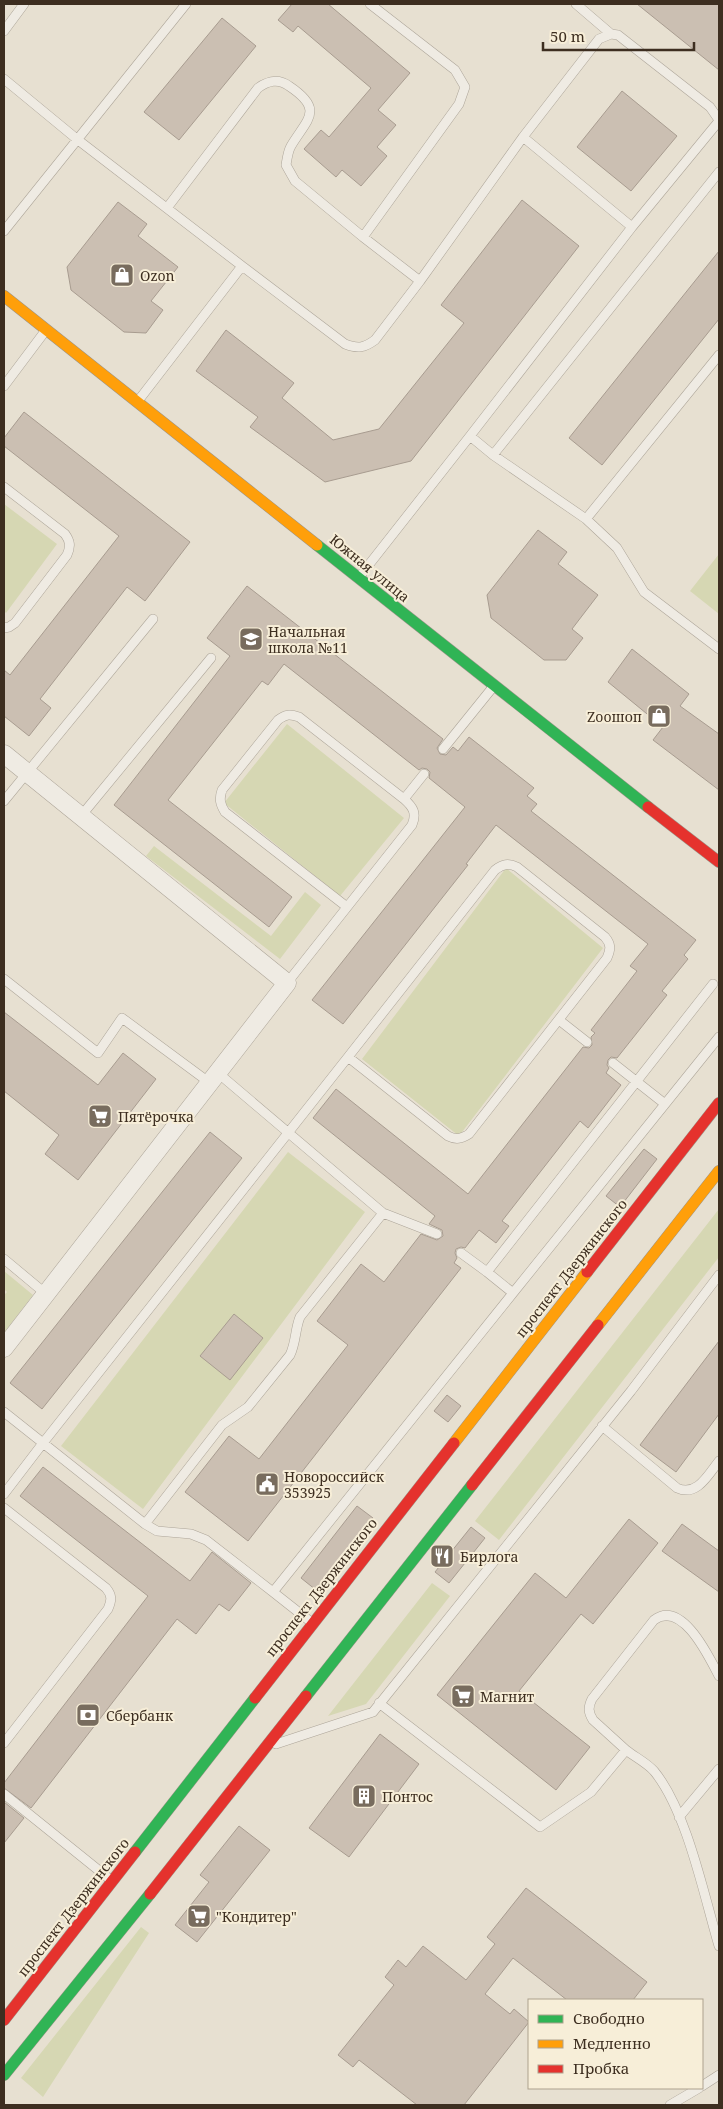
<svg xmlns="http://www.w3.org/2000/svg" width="723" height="2109" viewBox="0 0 723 2109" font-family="'Noto Serif',serif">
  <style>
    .green { fill: #d6d7b3 }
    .building { fill: #cbbfb2; stroke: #a89c90 }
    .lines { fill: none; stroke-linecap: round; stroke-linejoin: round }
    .lane-casing { stroke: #ada599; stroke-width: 10 }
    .street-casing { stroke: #ada599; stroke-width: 19 }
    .fast-casing { stroke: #9c958a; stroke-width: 12 }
    .slow-casing { stroke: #9c958a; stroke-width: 12 }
    .jam-casing { stroke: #9c958a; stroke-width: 12 }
    .lane { stroke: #efebe3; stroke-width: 9 }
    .street { stroke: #efebe3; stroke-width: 18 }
    .fast { stroke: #30b455; stroke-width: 11 }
    .slow { stroke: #ff9f0a; stroke-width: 11 }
    .jam { stroke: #e5322d; stroke-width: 11 }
    .labels { text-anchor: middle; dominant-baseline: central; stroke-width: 4; stroke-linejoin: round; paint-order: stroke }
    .poi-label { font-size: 14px; fill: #3d2e20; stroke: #f7eed8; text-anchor: start }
    .street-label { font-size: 14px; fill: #3d2e20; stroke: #f7eed8 }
  </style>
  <rect width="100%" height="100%" fill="#e7e0d1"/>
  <path class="green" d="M4 504 57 544 6 613 4 611Z
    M719 554V614L690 591Z
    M287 724 404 818 340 896 224 803Z
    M154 846 271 936 305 892 321 905 280 959 146 856Z
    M506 868 603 948 459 1136 362 1059Z
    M288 1152 365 1212 143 1509 61 1446Z
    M719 1209V1257L499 1540 475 1521Z
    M4 1271 33 1295 4 1333V1295L7 1292 4 1289Z
    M432 1583 450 1596 366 1704 328 1716Z
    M141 1927 149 1933 43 2097 21 2078Z"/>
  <path class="building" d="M292 4H328L410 73 378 110 396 125 377 147 387 156 361 186 342 170 336 177 304 149 321 130 329 137 371 88 298 26 293 32 278 20Z
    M637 4H719V70Z
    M222 18 256 46 179 140 144 112Z
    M622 91 677 136 631 191 577 147Z
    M522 200 579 246 411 461 325 482 250 427 258 417 196 371 226 330 294 383 282 398 333 440 379 429 464 323 441 305Z
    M118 202 147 224 138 236 178 267 151 301 163 310 146 333 124 332 71 290 67 267Z
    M719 251V319L602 465 569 438Z
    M24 412 190 542 145 601 127 587 40 699 51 708 29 736 4 716V670L10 675 119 536 4 446V438Z
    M538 530 567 552 558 564 598 595 572 629 583 638 566 660H544L491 618 487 595Z
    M247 586 443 739 437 748 440 754 446 755 453 747 458 751 469 737 534 788 527 796 537 804 531 811 696 940 684 955 688 959 662 991 667 995 617 1058 611 1057 608 1060 607 1065 609 1068 606 1073 621 1085 588 1128 580 1121 502 1221 509 1226 496 1243 479 1230 465 1248 461 1247 456 1249 455 1253 457 1258 454 1263 461 1268 248 1541 185 1492 229 1436 259 1459 348 1345 317 1321 361 1264 384 1282 421 1234 437 1240 443 1236 442 1230 429 1224 435 1216 313 1118 336 1089 468 1194 583 1047 589 1048 592 1045 591 1037 595 1033 591 1030 637 971 630 966 648 944 496 825 466 864 468 865 343 1024 312 1000 465 807 429 778 430 772 427 769 422 768 419 770 284 664 268 685 262 681 168 800 292 897 269 927 114 805 230 656 207 638Z
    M632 649 689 694 680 706 719 734V790L653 740 663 727 608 682Z
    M4 1012 98 1085 123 1053 156 1079 78 1180 45 1154 59 1135 4 1091Z
    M210 1132 242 1158 42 1409 10 1383Z
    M644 1149 657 1159 620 1207 606 1196Z
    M234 1314 263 1338 230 1380 200 1356Z
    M719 1341V1414L676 1472 640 1445Z
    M447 1395 461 1406 448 1422 434 1411Z
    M43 1467 190 1581 212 1552 251 1583 229 1611 219 1604 196 1634 177 1619 31 1808 4 1788V1783L148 1596 20 1496Z
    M357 1506 373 1518 316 1590 301 1578Z
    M629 1519 658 1543 593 1624 581 1614 519 1691 590 1747 556 1790 437 1695 535 1573 566 1598Z
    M682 1524 719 1551V1592L662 1551Z
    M471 1527 485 1538 449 1583 435 1572Z
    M380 1734 419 1764 349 1857 309 1828Z
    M4 1802 24 1818 4 1843Z
    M239 1826 270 1850 197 1942 175 1925 209 1882 200 1875Z
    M526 1888 647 1982 633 2000H567L513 1958 485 1994 510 2014 514 2009 529 2022 464 2105H417L359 2060 353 2067 338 2055 394 1985 385 1977 398 1960 406 1967 423 1946 466 1980 495 1944 487 1937Z"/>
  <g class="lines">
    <g class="lane-casing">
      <path id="lane" d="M576 4 611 34
        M4 31 24 4
        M4 79 78 140 242 266 138 401
        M719 120 710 107 618 35 611 34 599 39 523 137 632 227 719 121
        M167 208 258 88C268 81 278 78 289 86 325 110 307 119 291 146 288 151 287 159 286 165L295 181 363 237 459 104 465 87 455 70 370 4
        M4 231 186 4
        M363 237 420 281
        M242 266 345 344C358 349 364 348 375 340L420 281 523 137
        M4 386 46 330
        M470 436 632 227
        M493 455 719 172
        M4 487 65 534C70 541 71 546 67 555L15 623 9 627 4 628
        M586 519 719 355
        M360 576 470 436 493 455 586 519 617 548 644 592 719 649
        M443 749 493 687
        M4 801 153 619
        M81 816 211 658
        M347 907 225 812C220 804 219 799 222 790L278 720C286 714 290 714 299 717L404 799
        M4 979 98 1053 122 1018 210 1083
        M287 983 412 825C417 813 413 807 404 799L424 774
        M559 1020 587 1042
        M613 1063 665 1104
        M218 1073 383 1213 437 1234
        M461 1253 487 1272
        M4 1259 46 1294
        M513 1293 719 1037
        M4 1412 43 1443 348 1057 448 1136C456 1140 461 1139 469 1134L607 958C611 949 611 944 605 937L517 867C508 863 503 864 495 870L348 1057
        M602 1426 677 1488C697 1497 708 1475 719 1461
        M4 1494 43 1443 145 1524 157 1531 191 1534 206 1540 273 1592
        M4 1508 106 1588C112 1595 112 1600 108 1609L4 1743
        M145 1524 222 1425 248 1407 290 1355C296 1343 295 1329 300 1317L383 1213
        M311 1622 273 1592 513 1293 487 1272 713 984
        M379 1703 540 1827 591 1792 626 1750C635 1757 647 1763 654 1771 687 1811 704 1896 719 1946
        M276 1744 373 1712 631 1391 719 1275
        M626 1750 593 1720C588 1712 588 1707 592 1699L654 1620C682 1599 709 1657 719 1676
        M4 1794 112 1881
        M679 1817 719 1769
        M702 2086 719 2075
        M670 2105 699 2088"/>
    </g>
    <g class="street-casing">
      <path id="street" d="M4 754 287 983 4 1348"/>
    </g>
    <g class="fast-casing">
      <path id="fast" d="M317 545 648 807
        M306 1696 472 1485
        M135 1852 255 1698
        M4 2075 150 1894"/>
    </g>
    <g class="slow-casing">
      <path id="slow" d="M4 296 317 545
        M598 1325 719 1171
        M454 1443 587 1272"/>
    </g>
    <g class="jam-casing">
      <path id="jam" d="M648 807 719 862
        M587 1272 719 1103
        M472 1485 598 1325
        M255 1698 454 1443
        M150 1894 306 1696
        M4 2020 135 1852"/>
    </g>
    <use href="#lane" class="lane"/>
    <use href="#street" class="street"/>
    <use href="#fast" class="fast"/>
    <use href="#slow" class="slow"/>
    <use href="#jam" class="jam"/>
  </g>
  <defs>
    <g id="shop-square" transform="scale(1.25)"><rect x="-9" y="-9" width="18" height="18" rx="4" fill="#786c5e" stroke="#f7eed8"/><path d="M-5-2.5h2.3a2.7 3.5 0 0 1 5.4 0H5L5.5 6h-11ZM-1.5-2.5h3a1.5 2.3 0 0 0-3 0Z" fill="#fff"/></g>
    <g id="school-square" transform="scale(1.25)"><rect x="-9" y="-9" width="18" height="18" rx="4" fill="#786c5e" stroke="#f7eed8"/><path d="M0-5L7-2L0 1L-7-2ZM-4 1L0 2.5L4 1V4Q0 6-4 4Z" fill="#fff"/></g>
    <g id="supermarket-square" transform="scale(1.25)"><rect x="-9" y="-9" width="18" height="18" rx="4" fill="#786c5e" stroke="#f7eed8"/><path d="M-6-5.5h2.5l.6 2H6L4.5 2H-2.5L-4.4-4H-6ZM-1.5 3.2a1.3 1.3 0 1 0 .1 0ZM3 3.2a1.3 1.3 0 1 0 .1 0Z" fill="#fff"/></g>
    <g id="civic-square" transform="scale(1.25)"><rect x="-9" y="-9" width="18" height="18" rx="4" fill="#786c5e" stroke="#f7eed8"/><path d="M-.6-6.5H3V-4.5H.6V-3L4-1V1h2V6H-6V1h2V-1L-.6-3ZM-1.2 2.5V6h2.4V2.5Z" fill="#fff"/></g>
    <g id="restaurant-square" transform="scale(1.25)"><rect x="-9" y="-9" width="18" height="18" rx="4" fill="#786c5e" stroke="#f7eed8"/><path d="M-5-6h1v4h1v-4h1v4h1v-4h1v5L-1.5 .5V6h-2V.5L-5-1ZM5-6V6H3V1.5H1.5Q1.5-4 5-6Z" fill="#fff"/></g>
    <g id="bank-square" transform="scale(1.25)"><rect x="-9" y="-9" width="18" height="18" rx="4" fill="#786c5e" stroke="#f7eed8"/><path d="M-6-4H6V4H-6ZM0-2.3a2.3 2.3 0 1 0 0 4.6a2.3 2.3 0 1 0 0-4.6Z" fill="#fff"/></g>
    <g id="building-square" transform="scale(1.25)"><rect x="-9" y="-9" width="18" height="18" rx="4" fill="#786c5e" stroke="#f7eed8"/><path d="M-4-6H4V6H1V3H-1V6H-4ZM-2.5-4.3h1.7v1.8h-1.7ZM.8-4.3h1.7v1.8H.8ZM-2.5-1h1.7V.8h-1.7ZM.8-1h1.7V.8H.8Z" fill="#fff"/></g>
  </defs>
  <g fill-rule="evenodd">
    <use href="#shop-square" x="122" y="275"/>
    <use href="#school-square" x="251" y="639"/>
    <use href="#shop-square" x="659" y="716"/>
    <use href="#supermarket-square" x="100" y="1116"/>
    <use href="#civic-square" x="267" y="1484"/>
    <use href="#restaurant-square" x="442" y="1556"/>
    <use href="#supermarket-square" x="463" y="1696"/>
    <use href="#bank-square" x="88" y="1715"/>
    <use href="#building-square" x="364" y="1796"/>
    <use href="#supermarket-square" x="199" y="1916"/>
  </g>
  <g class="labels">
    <g class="poi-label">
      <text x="140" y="275">Ozon</text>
      <text x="268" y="631">Начальная<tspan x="268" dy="16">школа №11</tspan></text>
      <text x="642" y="716" text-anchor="end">Zooшоп</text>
      <text x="118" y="1116">Пятёрочка</text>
      <text x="284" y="1476">Новороссийск<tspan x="284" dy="16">353925</tspan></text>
      <text x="460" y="1556">Бирлога</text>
      <text x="480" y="1696">Магнит</text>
      <text x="106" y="1715">Сбербанк</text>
      <text x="382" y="1796">Понтос</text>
      <text x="216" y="1916">"Кондитер"</text>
    </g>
    <g class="street-label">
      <text transform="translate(370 568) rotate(39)">Южная улица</text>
      <text transform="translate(571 1268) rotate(-52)">проспект Дзержинского</text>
      <text transform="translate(321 1587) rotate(-52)">проспект Дзержинского</text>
      <text transform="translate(73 1907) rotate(-52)">проспект Дзержинского</text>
    </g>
  </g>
  <rect width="723" height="2109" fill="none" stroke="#3d2e20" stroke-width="10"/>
  <rect x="528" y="1999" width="175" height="90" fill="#f7eed8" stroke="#ada18e"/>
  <rect x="538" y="2015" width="25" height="8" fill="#30b455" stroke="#ada18e"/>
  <text x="573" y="2024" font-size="15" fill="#3d2e20">Свободно</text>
  <rect x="538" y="2040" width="25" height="8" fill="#ff9f0a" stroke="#ada18e"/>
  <text x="573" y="2049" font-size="15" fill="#3d2e20">Медленно</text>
  <rect x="538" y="2065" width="25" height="8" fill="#e5322d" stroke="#ada18e"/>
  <text x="573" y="2074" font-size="15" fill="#3d2e20">Пробка</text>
  <path d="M543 42v8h151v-8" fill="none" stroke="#3d2e20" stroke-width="2.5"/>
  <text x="550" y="42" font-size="15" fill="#3d2e20" stroke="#f7eed8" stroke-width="4" paint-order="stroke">50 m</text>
</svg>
